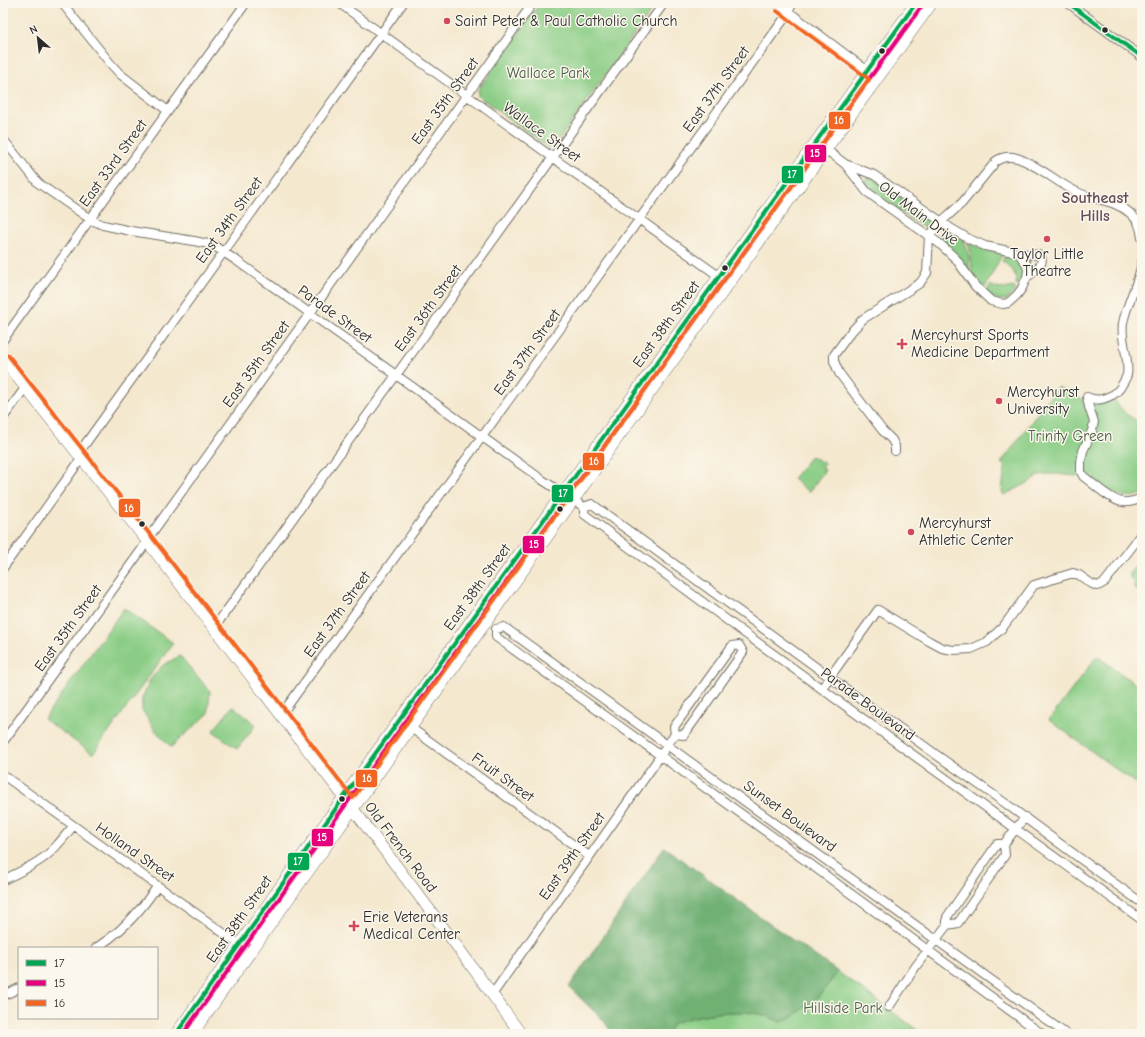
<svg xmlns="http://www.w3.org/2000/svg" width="1145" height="1037" viewBox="0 0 1145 1037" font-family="'Comic Neue',sans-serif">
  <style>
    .green { fill: #8bcd86; stroke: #5b7c58 }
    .forest { fill: #70b073; stroke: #4e6e4f }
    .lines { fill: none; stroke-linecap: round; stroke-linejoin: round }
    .minor-casing { stroke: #716d64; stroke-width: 10 }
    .major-casing { stroke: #716d64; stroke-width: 12 }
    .minor { stroke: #fff; stroke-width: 8 }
    .major { stroke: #fff; stroke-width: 11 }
    .bus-1-casing { stroke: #fbf7ec; stroke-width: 7 }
    .bus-2-casing { stroke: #fbf7ec; stroke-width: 7 }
    .bus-3-casing { stroke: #fbf7ec; stroke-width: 7 }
    .bus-1 { stroke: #00a651; stroke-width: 4 }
    .bus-2 { stroke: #e5007d; stroke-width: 4 }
    .bus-3 { stroke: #f26522; stroke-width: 4 }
    .poi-dot { fill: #d1495b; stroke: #fbf7ec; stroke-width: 1.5 }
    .bus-dot { fill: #2b2b2b; stroke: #fbf7ec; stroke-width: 1.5 }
    .labels { text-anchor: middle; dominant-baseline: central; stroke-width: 3; stroke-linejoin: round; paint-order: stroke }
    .poi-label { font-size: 15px; fill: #2b2b2b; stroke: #fbf7ec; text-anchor: start }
    .park-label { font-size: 15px; fill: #485c46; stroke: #fbf7ec }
    .street-label { font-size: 15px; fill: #2b2b2b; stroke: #fbf7ec }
    .neighbourhood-label { font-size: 16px; font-weight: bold; fill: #654e5a; stroke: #fbf7ec }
    .line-badge { stroke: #fbf7ec; stroke-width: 1.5 }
    .badge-label { font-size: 11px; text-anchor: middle; font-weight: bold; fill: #fff }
  </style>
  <rect width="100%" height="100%" fill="#fbf7ec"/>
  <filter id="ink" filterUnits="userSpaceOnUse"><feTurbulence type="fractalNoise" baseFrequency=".025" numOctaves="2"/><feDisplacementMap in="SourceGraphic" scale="8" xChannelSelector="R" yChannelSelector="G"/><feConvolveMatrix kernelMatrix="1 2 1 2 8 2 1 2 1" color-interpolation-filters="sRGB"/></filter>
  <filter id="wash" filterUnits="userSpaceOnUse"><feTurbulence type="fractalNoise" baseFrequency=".012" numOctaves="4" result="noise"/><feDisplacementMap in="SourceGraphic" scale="16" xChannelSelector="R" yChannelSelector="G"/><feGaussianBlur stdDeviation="0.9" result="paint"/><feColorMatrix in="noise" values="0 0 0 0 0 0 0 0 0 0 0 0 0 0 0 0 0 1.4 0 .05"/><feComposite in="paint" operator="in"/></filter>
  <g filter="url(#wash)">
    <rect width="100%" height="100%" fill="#f4e8cf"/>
    <path class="green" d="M540 3H657L558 141C555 145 553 148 548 147L478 96V90Z
      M869 177H872L929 217 931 223C929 227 927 227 924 228L869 190 864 184 865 180Z
      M944 230H947L964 240 969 257V271L942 242 939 236 941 233Z
      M968 243 985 250 1003 253 983 291 971 275C973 264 971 254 968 243Z
      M1006 255C1022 260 1030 272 1018 286L1016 284C1017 273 1011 267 1002 261Z
      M990 285C998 289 1004 290 1012 287L1016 289 1007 300H998L986 294Z
      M1057 387C1062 389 1067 391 1072 394 1088 403 1096 408 1114 400L1126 414 1142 424V494C1124 503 1100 487 1088 473L1076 476 1056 474 1038 475 1030 482 1004 495 1002 492 1005 466 1001 463Z
      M811 456 825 464 822 468 825 470 809 492 793 479Z
      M1142 558V594L1133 587 1136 584 1130 578V573Z
      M124 608 173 643 93 754 44 719Z
      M180 656 210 691 208 714 171 747 155 730 142 710V698L150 680 163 665 174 659Z
      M1097 656 1142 689V788L1049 720Z
      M233 706 256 725 237 749 213 731Z
      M838 972 923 1034H668L672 1023C701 1014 734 1008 764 1015 770 1017 775 1020 781 1022L794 1016 819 996Z"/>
    <path class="forest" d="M664 847 767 922 838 972 819 996 794 1016 781 1022C775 1020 770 1017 764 1015 734 1008 701 1014 673 1023L668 1034H613L603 1020 569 987Z"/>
  </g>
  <g filter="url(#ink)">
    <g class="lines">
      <g class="minor-casing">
        <path id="minor" d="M62 3 110 63 120 74 168 111
          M339 3 559 162 723 279
          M777 3 877 78
          M1068 3 1142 57
          M3 139 38 183 90 219 103 225 131 231 194 241 213 245 237 261 541 479 584 507
          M816 142 845 164 867 192 940 244 956 259 975 286 991 301 1003 304 1008 303 1017 295 1022 288 1027 277 1028 270 1026 263 1018 253 985 246 969 239 952 229 874 175 845 164
          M996 161C1002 157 1010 156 1017 158 1039 165 1058 184 1079 193 1097 201 1115 200 1130 213 1138 220 1141 227 1142 238
          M1018 253 1038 255C1049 261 1033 273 1027 277
          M3 340 246 3
          M1087 397C1096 401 1102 400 1110 396 1116 394 1120 389 1123 383 1124 381 1126 378 1127 375 1130 359 1120 340 1123 323 1127 302 1139 283 1142 262
          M1087 397 1089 407 1094 422 1092 431 1083 451 1081 462V472L1083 476C1092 483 1113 502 1123 502 1130 503 1136 500 1142 498
          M3 418 25 388
          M895 451V446L892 440 882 430 839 373 834 361V355L850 333 863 319 920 283 927 273 929 236 942 221 962 203 993 165
          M78 454 403 3
          M584 507V514L743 632 1142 920
          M584 507 592 504 938 756 1005 803 1078 857 1142 903
          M3 568 81 459
          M214 628 664 3
          M822 688 878 610 929 641 942 648 953 650 971 649 987 642 1003 627 1034 585 1073 573 1079 575 1092 584 1098 586 1105 582 1134 544 1142 532
          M281 715 784 19 793 3
          M400 720 589 856
          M3 742 142 549 152 533 533 3
          M3 775 250 952
          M997 844H1004L1005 855 958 923 947 925V917Z
          M1004 844 1025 817
          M3 880C18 873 33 866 46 856 57 847 65 836 73 826
          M96 948C113 937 128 924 141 908 147 901 152 893 158 886
          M492 995 656 762 675 734 674 727 732 646 739 645 743 652 684 735 675 734
          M3 996 19 988
          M889 1007 916 966 947 925
          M1042 1034 772 836 496 637V629L504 627 1066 1034"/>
      </g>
      <g class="major-casing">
        <path id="major" d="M3 359 147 541 344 797 448 934 521 1034
          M176 1034 344 797 916 3
          M192 1034 654 387 932 3"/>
      </g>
      <use href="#minor" class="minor"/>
      <use href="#major" class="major"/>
      <g class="bus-1-casing">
        <path id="bus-1" d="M1068 3 1142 57
          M176 1034 344 797 916 3"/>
      </g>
      <g class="bus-2-casing">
        <path id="bus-2" d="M183 1034 349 800 921 7"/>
      </g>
      <g class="bus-3-casing">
        <path id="bus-3" d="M8 355 152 537 353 798 649 384 869 79 777 11"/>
      </g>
      <use href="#bus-1" class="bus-1"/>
      <use href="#bus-2" class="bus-2"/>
      <use href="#bus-3" class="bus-3"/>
    </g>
  </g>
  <g class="poi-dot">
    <circle cx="447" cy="21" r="4"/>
    <circle cx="1047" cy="239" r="4"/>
    <path d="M900 338h4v4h4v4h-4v4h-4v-4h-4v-4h4z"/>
    <circle cx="999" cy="401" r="4"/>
    <circle cx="911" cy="532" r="4"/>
    <path d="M352 920h4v4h4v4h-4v4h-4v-4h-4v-4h4z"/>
  </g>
  <g class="bus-dot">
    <circle cx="1105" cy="30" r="3.5"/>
    <circle cx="882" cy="51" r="3.5"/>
    <circle cx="725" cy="268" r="3.5"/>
    <circle cx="560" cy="509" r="3.5"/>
    <circle cx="142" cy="524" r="3.5"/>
    <circle cx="342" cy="799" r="3.5"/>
  </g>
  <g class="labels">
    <g class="poi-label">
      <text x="455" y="21">Saint Peter &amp; Paul Catholic Church</text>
      <text x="1047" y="254" text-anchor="middle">Taylor Little<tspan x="1047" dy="17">Theatre</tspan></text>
      <text x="911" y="335">Mercyhurst Sports<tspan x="911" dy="17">Medicine Department</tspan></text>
      <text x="1007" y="392">Mercyhurst<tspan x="1007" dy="17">University</tspan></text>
      <text x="919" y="523">Mercyhurst<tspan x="919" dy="17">Athletic Center</tspan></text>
      <text x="363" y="917">Erie Veterans<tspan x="363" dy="17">Medical Center</tspan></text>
    </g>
    <g class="park-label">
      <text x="548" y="73">Wallace Park</text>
      <text x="1070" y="436">Trinity Green</text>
      <text x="843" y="1008">Hillside Park</text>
    </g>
    <g class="street-label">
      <text transform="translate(716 89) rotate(-54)">East 37th Street</text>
      <text transform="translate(445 101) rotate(-54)">East 35th Street</text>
      <text transform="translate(542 132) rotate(36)">Wallace Street</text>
      <text transform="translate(113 163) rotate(-54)">East 33rd Street</text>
      <text transform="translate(919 213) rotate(37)">Old Main Drive</text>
      <text transform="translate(229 220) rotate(-54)">East 34th Street</text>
      <text transform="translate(428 308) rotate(-54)">East 36th Street</text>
      <text transform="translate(335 314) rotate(36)">Parade Street</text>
      <text transform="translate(666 324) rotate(-54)">East 38th Street</text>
      <text transform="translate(527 352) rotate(-54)">East 37th Street</text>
      <text transform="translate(256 364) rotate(-54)">East 35th Street</text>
      <text transform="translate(477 587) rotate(-54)">East 38th Street</text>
      <text transform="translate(337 614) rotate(-54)">East 37th Street</text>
      <text transform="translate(68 628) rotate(-54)">East 35th Street</text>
      <text transform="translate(868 704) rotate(36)">Parade Boulevard</text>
      <text transform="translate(503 777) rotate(36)">Fruit Street</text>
      <text transform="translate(790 816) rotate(36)">Sunset Boulevard</text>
      <text transform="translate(401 847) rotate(53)">Old French Road</text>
      <text transform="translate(135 852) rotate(35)">Holland Street</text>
      <text transform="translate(572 856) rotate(-55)">East 39th Street</text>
      <text transform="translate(239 919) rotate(-55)">East 38th Street</text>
    </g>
    <g class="neighbourhood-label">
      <text x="1095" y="198">Southeast<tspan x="1095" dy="18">Hills</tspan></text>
    </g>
  </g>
  <g class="line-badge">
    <rect x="828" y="111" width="23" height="19" rx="4" fill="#f26522"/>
    <rect x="804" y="144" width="23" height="19" rx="4" fill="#e5007d"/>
    <rect x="781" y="165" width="23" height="19" rx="4" fill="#00a651"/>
    <rect x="582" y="452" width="23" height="19" rx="4" fill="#f26522"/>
    <rect x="551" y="484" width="23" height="19" rx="4" fill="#00a651"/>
    <rect x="118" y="498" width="23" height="20" rx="4" fill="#f26522"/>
    <rect x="522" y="535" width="23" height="19" rx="4" fill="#e5007d"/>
    <rect x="355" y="769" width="23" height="19" rx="4" fill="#f26522"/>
    <rect x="311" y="828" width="23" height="19" rx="4" fill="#e5007d"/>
    <rect x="287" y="852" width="23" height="19" rx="4" fill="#00a651"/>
  </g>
  <g class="badge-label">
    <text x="839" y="124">16</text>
    <text x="815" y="157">15</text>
    <text x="792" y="178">17</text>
    <text x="594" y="465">16</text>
    <text x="563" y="497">17</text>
    <text x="129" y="512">16</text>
    <text x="534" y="548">15</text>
    <text x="367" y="782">16</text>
    <text x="322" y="841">15</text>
    <text x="298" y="865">17</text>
  </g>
  <rect width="1145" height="1037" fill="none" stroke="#fbf7ec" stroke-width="16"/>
  <rect x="18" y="947" width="140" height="72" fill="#fbf7ec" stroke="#a8a59f"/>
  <rect x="26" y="960" width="20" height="6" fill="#00a651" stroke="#a8a59f"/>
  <text x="54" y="967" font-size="12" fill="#2b2b2b">17</text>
  <rect x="26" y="980" width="20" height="6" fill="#e5007d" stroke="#a8a59f"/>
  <text x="54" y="987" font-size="12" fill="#2b2b2b">15</text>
  <rect x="26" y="1000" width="20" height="6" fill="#f26522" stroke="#a8a59f"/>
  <text x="54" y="1007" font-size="12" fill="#2b2b2b">16</text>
  <g transform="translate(38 38) rotate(332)" stroke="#fbf7ec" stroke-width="3" paint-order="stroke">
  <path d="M0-3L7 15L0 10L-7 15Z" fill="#2b2b2b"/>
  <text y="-6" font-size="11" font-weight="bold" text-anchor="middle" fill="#2b2b2b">N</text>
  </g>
</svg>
